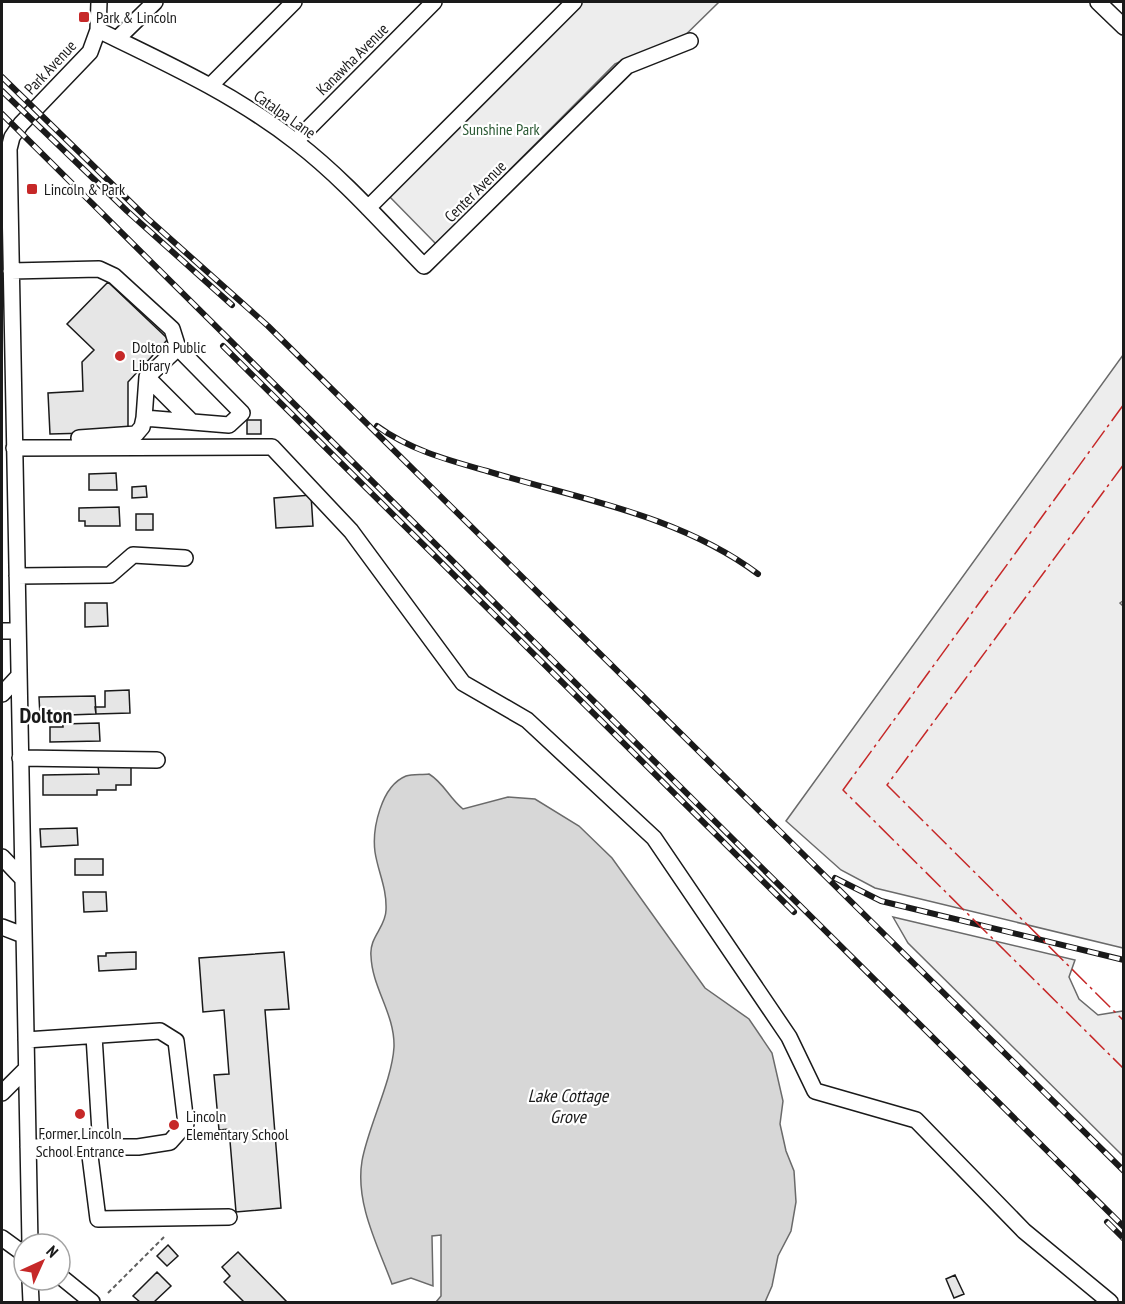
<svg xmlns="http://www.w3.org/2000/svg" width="1125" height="1304" viewBox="0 0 1125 1304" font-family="'PT Sans Narrow',sans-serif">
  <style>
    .green { fill: #ededed; stroke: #6a6a6a; stroke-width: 1.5 }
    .water { fill: #d7d7d7; stroke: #6a6a6a; stroke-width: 1.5 }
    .building { fill: #e6e6e6; stroke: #1a1a1a; stroke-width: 1.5 }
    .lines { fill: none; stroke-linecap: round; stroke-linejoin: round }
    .minor-casing { stroke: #1a1a1a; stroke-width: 18 }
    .path { stroke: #5f5f5f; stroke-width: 2; stroke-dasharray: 4.5 3; stroke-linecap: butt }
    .minor { stroke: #fff; stroke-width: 15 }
    .rail-casing { stroke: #1a1a1a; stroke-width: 6 }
    .rail { stroke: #fff; stroke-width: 4; stroke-dasharray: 11; stroke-linecap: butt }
    .power { stroke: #c62828; stroke-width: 1.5; stroke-dasharray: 21 4.5 3 4.5; stroke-linecap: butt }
    .poi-dot { fill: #c62828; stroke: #fff; stroke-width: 2 }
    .labels { text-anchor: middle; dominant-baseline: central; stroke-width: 4.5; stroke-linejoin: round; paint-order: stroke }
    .poi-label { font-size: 16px; fill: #1a1a1a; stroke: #fff; text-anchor: start }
    .street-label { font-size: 16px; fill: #1a1a1a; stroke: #fff }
    .park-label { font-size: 16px; fill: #2b5a34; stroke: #fff }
    .water-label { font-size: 18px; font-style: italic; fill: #1a1a1a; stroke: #fff }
    .district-label { font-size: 22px; font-weight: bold; fill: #1a1a1a; stroke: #fff }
  </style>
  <rect width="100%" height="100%" fill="#fff"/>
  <path class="green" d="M580 2H719L668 52 631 57 615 64 436 244 387 194Z
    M1123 355 1124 600 1120 603 1124 607 1123 948 875 888 841 870 786 821Z
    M893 917 1075 960 1069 977 1079 999 1098 1015 1123 1011V1156L908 943Z"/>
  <path class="water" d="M429 774C444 783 449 798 463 809L508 797 535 799 579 826 612 858 705 988 749 1019 772 1053 783 1101 780 1124 786 1151 794 1171 796 1202 791 1231 778 1256 772 1286 765 1302H436L441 1296V1235L432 1236 433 1286 411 1278 392 1284C378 1246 355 1203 362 1161 368 1127 392 1081 394 1047 395 1014 372 988 371 956 369 937 386 927 386 910 387 888 378 872 375 852 372 829 381 786 406 776 412 774 422 775 429 774Z"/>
  <path class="building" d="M108 282 168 339 128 382V432L50 434 48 393 83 391 82 362 94 350 67 324Z
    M247 420H261V434H247Z
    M116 473 117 490H89V474Z
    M146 486 147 497 132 498V487Z
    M311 495 313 526 276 528 274 498Z
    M119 507 120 526H85V521H79V508Z
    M136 514H153V530H136Z
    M85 603H107L108 626 85 627Z
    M129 690 130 713 96 714 95 707H105V691Z
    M95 696 96 714 40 716 39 697Z
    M99 723 100 741 50 742V727H63V724Z
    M98 766H131V785H116V790H97V795H43V775L99 774Z
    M77 828 78 845 41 847 40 829Z
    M75 859H103V875H75Z
    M83 892H106L107 911 84 912Z
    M136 952V969L99 971 98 956H106V953Z
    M284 952 289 1009 265 1010 281 1208 236 1212 229 1129 219 1130 214 1075 229 1074 224 1010 203 1012 199 958Z
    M168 1245 178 1256 167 1266 157 1256Z
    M238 1252 287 1302H244L224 1282 230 1276 222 1267Z
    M157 1272 171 1286 154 1302H140L133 1296Z
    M955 1275 964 1294 954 1298 946 1279Z"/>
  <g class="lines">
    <g class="minor-casing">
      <path id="minor" d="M1098 2 1124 27
        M98 30C166 63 236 95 296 142 343 178 383 224 424 266L627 66 690 41
        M117 39 155 2
        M210 86 294 2
        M296 141 434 2
        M368 208 574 2
        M11 271 99 269 114 276 172 329 178 348 242 413 229 425 144 418 142 427 136 434 79 438
        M147 377 192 422
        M144 418 147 377 178 348
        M14 448 272 447 351 531 463 683 527 720 654 838 789 1037 815 1091 916 1120 1024 1231 1110 1302
        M17 576 110 575 133 555 185 558
        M2 631H18
        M2 694 17 678
        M20 758 157 760
        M2 857 21 877
        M2 927 23 935
        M94 1036 101 1148
        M26 1040 160 1031 176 1041 186 1124 170 1142 138 1147H28
        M2 1093 26 1069
        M89 1148 98 1219 229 1217
        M2 1238 24 1254
        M30 1244 9 149 12 137 21 124 90 52 98 30 99 2
        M60 1276 92 1302
        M30 1280 31 1302"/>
    </g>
    <path class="path" d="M108 1293 164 1237"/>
    <use href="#minor" class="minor"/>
    <g class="rail-casing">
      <path id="rail" d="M2 77 147 218 268 326 1124 1171
        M2 91 127 211 232 305
        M2 114 1124 1227
        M223 346 794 912
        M377 426C410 450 448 460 487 471 579 499 679 515 758 574
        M835 878 881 901 1124 960
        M1107 1222 1124 1239"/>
    </g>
    <use href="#rail" class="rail"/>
    <path class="power" d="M1124 404 843 790 1124 1069
      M1124 464 887 785 1124 1021"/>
  </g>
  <g class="poi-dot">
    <rect x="78" y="11" width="12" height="12" rx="3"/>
    <rect x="26" y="183" width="12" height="12" rx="3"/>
    <circle cx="120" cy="356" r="6"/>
    <circle cx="80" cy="1114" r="6"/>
    <circle cx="174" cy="1125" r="6"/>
  </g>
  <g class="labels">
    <g class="poi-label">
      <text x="96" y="17">Park &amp; Lincoln</text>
      <text x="44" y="189">Lincoln &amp; Park</text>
      <text x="132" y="347">Dolton Public<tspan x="132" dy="18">Library</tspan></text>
      <text x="186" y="1116">Lincoln<tspan x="186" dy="18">Elementary School</tspan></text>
      <text x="80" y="1133" text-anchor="middle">Former Lincoln<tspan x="80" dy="18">School Entrance</tspan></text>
    </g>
    <g class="street-label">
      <text transform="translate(352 59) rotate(-45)">Kanawha Avenue</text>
      <text transform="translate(50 67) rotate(-47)">Park Avenue</text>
      <text transform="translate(285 114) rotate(35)">Catalpa Lane</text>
      <text transform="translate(475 191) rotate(-45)">Center Avenue</text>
    </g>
    <g class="park-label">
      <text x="501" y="129">Sunshine Park</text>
    </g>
    <g class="water-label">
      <text x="568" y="1095">Lake Cottage<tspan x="568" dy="21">Grove</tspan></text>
    </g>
    <g class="district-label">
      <text x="46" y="715">Dolton</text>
    </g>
  </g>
  <rect width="1125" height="1304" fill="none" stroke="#1a1a1a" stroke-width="6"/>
  <g transform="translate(42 1262) rotate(45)"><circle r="28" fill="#ffffff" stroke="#a3a3a3" stroke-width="1.5"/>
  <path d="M0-4.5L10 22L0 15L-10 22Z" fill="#c62828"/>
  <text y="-9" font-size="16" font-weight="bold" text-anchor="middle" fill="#1a1a1a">N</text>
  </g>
</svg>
